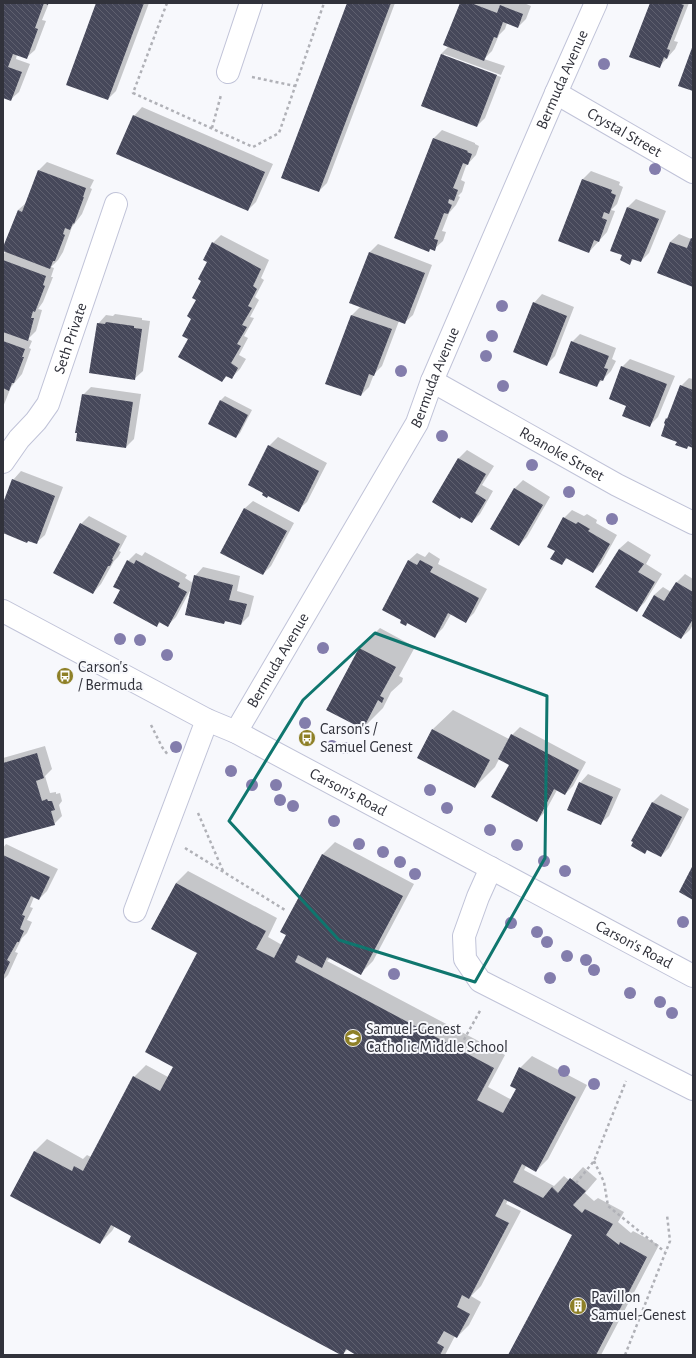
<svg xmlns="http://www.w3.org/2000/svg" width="696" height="1358" viewBox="0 0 696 1358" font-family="'Alegreya Sans',sans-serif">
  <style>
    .shadow { fill: #0003 }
    .building { fill: url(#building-back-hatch) }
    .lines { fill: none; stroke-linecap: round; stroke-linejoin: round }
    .minor-casing { stroke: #c0c3d8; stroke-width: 24 }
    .path { stroke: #b0b1b7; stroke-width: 2.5; stroke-dasharray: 3 3; stroke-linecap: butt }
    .minor { stroke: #fff; stroke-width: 22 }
    .tree { fill: #837dac }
    .marked { fill: none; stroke: #0f766e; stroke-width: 3; stroke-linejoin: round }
    .labels { text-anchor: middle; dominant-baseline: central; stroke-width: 4; stroke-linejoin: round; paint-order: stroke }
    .street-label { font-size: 16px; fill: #31323b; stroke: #f7f8fc }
    .poi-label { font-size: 16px; fill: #31323b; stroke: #f7f8fc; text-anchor: start }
  </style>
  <defs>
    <pattern id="building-back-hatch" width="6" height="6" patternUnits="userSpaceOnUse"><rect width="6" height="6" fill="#46485a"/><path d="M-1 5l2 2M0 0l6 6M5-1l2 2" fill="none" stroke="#5f606f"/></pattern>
  </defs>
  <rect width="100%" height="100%" fill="#f7f8fc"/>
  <path class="shadow" d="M3 3H49L42 20 46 21 35 50 26 58 17 54 16 59 30 64 19 92 10 100 3 97Z
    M97 3H149L116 91 108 99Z
    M348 3H395L327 183 319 191Z
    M461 3H524L531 6 526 19 518 27 507 23 505 29 499 35 492 51 484 59 505 66 501 75 444 54V56L501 77 485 118 477 126 422 106 441 54 449 46Z
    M651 3H689L674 41 678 42 675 49 659 67Z
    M142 107 273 164 256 202 248 210 134 116Z
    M442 130 475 143V144L479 146 476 155 466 166 461 180 465 182 462 192 458 196 460 197 456 205 449 213 442 231 446 232 443 241 434 249 431 248 429 251 434 138Z
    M47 162 94 180 90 188 92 189 82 214 72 227 63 252 58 260 51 267 54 268 51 277H53L43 302 38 309 42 310 36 331 28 339 32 341 29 348 31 349 22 374 11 387 3 407V255L6 251 3 250 18 210 26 203 39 170Z
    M591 171 620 182 619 185 623 187 617 204 611 210 615 211 607 232 589 252 559 240 583 179Z
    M636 199 666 211 649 253 641 261 634 259 630 263 624 255 628 207Z
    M679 234 691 239 693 237V286L670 242Z
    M221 235 269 260 261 278 264 280 255 297 259 300 250 317 254 318 244 336 248 338 239 355 246 359 240 369 231 378 227 376 222 381 190 339 193 318 213 243Z
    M378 244 432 265 413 315 404 323 399 321 382 366 374 374 369 387 361 395 326 383 352 315 361 306 350 302 370 252Z
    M542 294 574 307 555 356 547 364 534 303Z
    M115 314 142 318V320L150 321 143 371 134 379 98 324 106 315 113 316Z
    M580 334 616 348 612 359 616 361 611 371 596 386 572 342Z
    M630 359 675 376 658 417 650 425 627 405 622 367Z
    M689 378 693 379V447L689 446 687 448 678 442 667 419 669 417 681 386Z
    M91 387 141 394 134 439 126 447 76 432 83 395Z
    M225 396 252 410 240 433 236 437 221 400Z
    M278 437 327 463 307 502 298 510 249 485 269 446Z
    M467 450 494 466 482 485 493 491 480 514 472 522 433 502 459 458Z
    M21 471 63 487 45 535 36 543 3 532V506L13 480Z
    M523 480 550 497 527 537 519 545 514 489Z
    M253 501 294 523 271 566 263 574 244 509Z
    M572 510 584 516 587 514 597 520 596 523 617 535 601 564 593 572 568 558 561 564 556 551 564 518Z
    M89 516 127 536 119 551 121 552 118 557 114 561 101 584 93 593 81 524Z
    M628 541 651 555 646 564 662 574 645 602 636 611 619 549Z
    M145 552 187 575 185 578 193 583 195 576 203 567 240 576 237 591 254 596 249 616 241 624 226 621 224 623 191 589 176 617 168 625 161 622 157 625 121 590 128 561 136 553 142 556Z
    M429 552 440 559 438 564 487 589 474 613 466 621 451 614 443 628 435 636 408 623 406 625 408 561 417 553 425 557Z
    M685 574 693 579V624L690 630 681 638 654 595 663 587 671 592 676 583Z
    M380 628 415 647 399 676 403 678 402 682 391 692 383 708 363 728 328 709 360 648Z
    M453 710 509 739 512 735 520 727 586 762 573 786 565 794 557 790 545 812 537 820 510 764 499 759 495 767 475 787 433 729Z
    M45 746 52 769 45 776 50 793 56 792V794L60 793 62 801 59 805 62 816 54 824 3 838V758Z
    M588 774 621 789 609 816 600 824 580 783Z
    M661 794 689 809 669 848 661 856 633 841 653 802Z
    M335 842 414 884 373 961 361 973 330 958 327 961 505 1055 488 1087 512 1100 517 1089 520 1068 532 1056 587 1085 548 1159 536 1171 526 1166 524 1170 554 1186 564 1176 570 1181 583 1167 597 1179 585 1193 594 1201 598 1198 624 1212 618 1222 631 1233 633 1231 659 1245 601 1355H509L573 1235 508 1200 506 1204 521 1211 481 1286 471 1296 481 1302 469 1325 457 1337 455 1336 445 1355H358L348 1349 342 1355 115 1226 112 1231 100 1243 12 1196 35 1151 47 1139 83 1159 87 1155 91 1157 134 1077 146 1065 168 1077 174 1066 199 953 176 883 188 871 277 918 268 937 282 945 287 935 282 932 323 854Z
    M6 844 58 869 47 891 39 899 34 897 30 907 33 908 27 920 32 922 27 933 22 938 15 952 18 953 8 975 3 980V848Z"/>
  <path class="building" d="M3 3H48V5L44 3 35 28 38 29 27 59 13 54 8 67 22 72 11 101 3 98Z
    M96 3H144L108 100 66 85Z
    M347 3H391L319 192 281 178Z
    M460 3H471L497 13 500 5 523 14 518 28 503 22 497 38 494 37 484 61 443 45Z
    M650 3H678L684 5 667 49 670 50 667 59 664 57 660 68 629 57Z
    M693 45V91L678 86Z
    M441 54 497 75 477 127 421 106Z
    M133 115 265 172 248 211 116 154Z
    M433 138 468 151 467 152 472 154 468 165 463 163 453 188 458 190 454 201 449 199 448 203 452 205 448 214 444 213 434 239 438 240 435 251 430 249 429 252 394 238Z
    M38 170 86 188 83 197H84L74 224 73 223 70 230 65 228 63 234 65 235 55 261H53L50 269 3 251V247L18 210 22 212Z
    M582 179 612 190 611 193 616 195 609 214 604 212 602 218 607 220 599 242 594 240 589 253 558 241Z
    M627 207 659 219 641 262 632 259 630 265 620 260 622 255 610 251Z
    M691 238 693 239V287L657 273 670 242 687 248Z
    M212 242 261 269 253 286 257 289 248 306 252 308 242 325 247 327 237 344 241 346 231 363 238 368 232 379 226 376 222 382 178 357 188 339 182 336 191 319 187 316 196 300 192 298 201 281 198 279 207 262 203 260Z
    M369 252 425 273 405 324 349 303Z
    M3 260 46 276 43 285 45 286 35 312 33 311 31 318H34L28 341 3 332Z
    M533 302 567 316 547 366 513 352Z
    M351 315 392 329 374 376 369 374 361 396 325 384Z
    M106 322 134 326V328L142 329 135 380 89 373 97 323 105 324Z
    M3 341 25 349 22 357H24L14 383H12L9 391 3 388Z
    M571 341 609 356 604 368 608 369 603 381 600 380 597 387 559 373Z
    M621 366 667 384 650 427 622 416 626 406 609 399Z
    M680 385 693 390V448L688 446 687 449 675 445 677 442 661 436 665 424 664 423 666 418 667 419Z
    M82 394 133 402 126 448 76 441 77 433H75Z
    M220 400 248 415 236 438 208 424Z
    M268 445 319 471 299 512 268 496 267 498 262 495 263 493 248 485Z
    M458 458 486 474 475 493 486 500 472 523 461 517 460 519 432 502Z
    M12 479 55 496 37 544 28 541 27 543 3 533V503Z
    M514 488 543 505 519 546 490 529Z
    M244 508 287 531 263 575 220 553Z
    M563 517 576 524 578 522 590 529 588 531 610 544 593 573 566 558 562 565 550 559 555 551 547 547Z
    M80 523 120 544 112 559 113 560 110 566H108L93 594 53 573Z
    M619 549 644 564 638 572 655 582 637 612 595 587Z
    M127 560 134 564 136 560 158 572 180 583 178 587 187 592 168 627 159 622 157 627 113 603 120 590 113 587Z
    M408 560 417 565 420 560 433 567 430 572 479 598 466 623 448 613 435 638 407 623 406 626 400 623 401 620 382 610Z
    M194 575 233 585 229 600 247 604 241 625 225 621 224 624 185 615Z
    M676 582 693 592V619L681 639 642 616 654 595 664 601Z
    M359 648 396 667 380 696 384 698 382 703 378 700 363 729 326 710Z
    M432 729 490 760 475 788 417 758Z
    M511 734 579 770 565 795 554 789 537 822 491 797 509 765 498 759Z
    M37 753 44 778 36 781 42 801 47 799 48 801H52L55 810 51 811 55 825 3 839V763Z
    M579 782 613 797 601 825 567 810Z
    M652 802 682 817 661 857 647 850 645 854 631 846 633 842 631 841Z
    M322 854 403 896 361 975 327 957 322 968 298 955 295 962 494 1068 477 1100 503 1113 516 1089 510 1086 519 1067 576 1097 536 1172 522 1164 513 1182 543 1198 552 1187 558 1193 570 1178 586 1191 573 1205 582 1213 585 1209 613 1224 606 1235 619 1245 620 1242 647 1257 596 1355H508L572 1235 504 1199 495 1216 509 1223 469 1299 462 1295 457 1307 470 1314 457 1338 444 1331 437 1343 444 1347 440 1355H356L346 1349 343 1355H341L128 1242 131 1236 111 1225 100 1244 10 1196 34 1151 72 1171 74 1166 83 1171 133 1076 160 1091 173 1067 145 1052 197 953 151 929 176 883 266 931 256 949 274 958 286 935 280 932Z
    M3 855 50 877 39 900 31 896 22 915 25 916 20 929 24 931 19 942H17L7 960 10 962 3 977Z
    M693 865V900L679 892Z"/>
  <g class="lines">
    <g class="minor-casing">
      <g id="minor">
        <path d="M228 72 251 3"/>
        <path id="s1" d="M556 93 693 172"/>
        <path id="s2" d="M432 381 617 485 693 523"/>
        <path id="s3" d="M3 462 19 439 36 421 48 404 116 204"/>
        <path id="s4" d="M3 611 207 720 236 732 693 976"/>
        <path id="s5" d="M236 732 417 423 432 381 556 93 596 3"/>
        <path d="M491 868 478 897 464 936 465 959 480 981 693 1089"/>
        <path d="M135 911 207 720"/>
      </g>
    </g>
    <path class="path" d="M167 3 133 93 253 147 279 133 324 3
      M252 77 295 86
      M212 128 221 95
      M151 725 162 747 168 755
      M198 813 223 871
      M185 848 285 910
      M461 1045 481 1009
      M594 1161 604 1182 608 1206 665 1252
      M576 1183 594 1161 626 1081
      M625 1355 670 1241 667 1215"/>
    <use href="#minor" class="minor"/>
  </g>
  <g class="tree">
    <circle cx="604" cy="64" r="6"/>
    <circle cx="655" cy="169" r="6"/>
    <circle cx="502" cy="306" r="6"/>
    <circle cx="492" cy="336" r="6"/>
    <circle cx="486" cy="356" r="6"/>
    <circle cx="401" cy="371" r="6"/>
    <circle cx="503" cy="386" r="6"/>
    <circle cx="442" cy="436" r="6"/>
    <circle cx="532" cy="465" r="6"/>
    <circle cx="569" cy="492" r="6"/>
    <circle cx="612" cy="519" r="6"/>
    <circle cx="120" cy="639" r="6"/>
    <circle cx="140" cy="640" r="6"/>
    <circle cx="323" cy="648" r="6"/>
    <circle cx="167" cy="655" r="6"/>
    <circle cx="305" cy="723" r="6"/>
    <circle cx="332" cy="746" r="6"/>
    <circle cx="176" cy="747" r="6"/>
    <circle cx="345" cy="748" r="6"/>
    <circle cx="231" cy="771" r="6"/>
    <circle cx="252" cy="785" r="6"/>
    <circle cx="276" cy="785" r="6"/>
    <circle cx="430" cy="790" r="6"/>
    <circle cx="280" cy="800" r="6"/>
    <circle cx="293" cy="806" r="6"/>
    <circle cx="447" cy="808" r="6"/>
    <circle cx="334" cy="821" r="6"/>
    <circle cx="490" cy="830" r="6"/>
    <circle cx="359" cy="844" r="6"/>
    <circle cx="517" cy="845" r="6"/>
    <circle cx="383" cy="852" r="6"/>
    <circle cx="544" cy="861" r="6"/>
    <circle cx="400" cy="862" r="6"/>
    <circle cx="565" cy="871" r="6"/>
    <circle cx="415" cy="874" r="6"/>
    <circle cx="683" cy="922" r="6"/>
    <circle cx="511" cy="923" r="6"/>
    <circle cx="537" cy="932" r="6"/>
    <circle cx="547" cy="942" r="6"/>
    <circle cx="567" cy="956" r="6"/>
    <circle cx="586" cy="960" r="6"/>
    <circle cx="594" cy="970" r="6"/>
    <circle cx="394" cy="974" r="6"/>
    <circle cx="550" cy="978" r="6"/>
    <circle cx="630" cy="993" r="6"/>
    <circle cx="660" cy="1002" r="6"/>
    <circle cx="672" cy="1013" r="6"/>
    <circle cx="564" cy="1071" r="6"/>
    <circle cx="594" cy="1084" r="6"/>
  </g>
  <path class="marked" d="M375 633 547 696 545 858 475 982 339 940 229 821 303 700Z"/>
  <defs>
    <g id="bus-disc" transform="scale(0.9)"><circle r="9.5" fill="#8e8027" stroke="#f7f8fc"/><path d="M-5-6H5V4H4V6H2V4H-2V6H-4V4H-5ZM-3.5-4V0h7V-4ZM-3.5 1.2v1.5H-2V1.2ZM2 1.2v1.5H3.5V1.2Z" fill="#fff"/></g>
    <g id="school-disc" transform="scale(0.9)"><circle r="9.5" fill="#8e8027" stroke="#f7f8fc"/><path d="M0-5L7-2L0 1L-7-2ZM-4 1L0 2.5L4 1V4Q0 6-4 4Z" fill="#fff"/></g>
    <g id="building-disc" transform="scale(0.9)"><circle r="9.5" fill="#8e8027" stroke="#f7f8fc"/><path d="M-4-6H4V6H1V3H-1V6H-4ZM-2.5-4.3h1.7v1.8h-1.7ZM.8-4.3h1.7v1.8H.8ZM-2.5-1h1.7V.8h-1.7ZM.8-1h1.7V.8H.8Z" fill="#fff"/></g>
  </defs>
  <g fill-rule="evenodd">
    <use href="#bus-disc" x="65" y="676"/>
    <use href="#bus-disc" x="307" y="738"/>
    <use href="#school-disc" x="353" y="1038"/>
    <use href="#building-disc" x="578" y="1306"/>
  </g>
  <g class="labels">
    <g class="street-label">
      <text stroke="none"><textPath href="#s5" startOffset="731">Bermuda Avenue</textPath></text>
      <text stroke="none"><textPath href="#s1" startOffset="79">Crystal Street</textPath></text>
      <text stroke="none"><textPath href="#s3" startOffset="143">Seth Private</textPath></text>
      <text stroke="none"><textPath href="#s5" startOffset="407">Bermuda Avenue</textPath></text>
      <text stroke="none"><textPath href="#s2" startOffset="149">Roanoke Street</textPath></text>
      <text stroke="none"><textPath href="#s5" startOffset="83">Bermuda Avenue</textPath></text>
      <text stroke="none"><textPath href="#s4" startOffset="390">Carson's Road</textPath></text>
      <text stroke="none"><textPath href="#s4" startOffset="714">Carson's Road</textPath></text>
    </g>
    <g class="poi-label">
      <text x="78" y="667">Carson's<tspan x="78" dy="18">/ Bermuda</tspan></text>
      <text x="320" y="729">Carson's /<tspan x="320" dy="18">Samuel Genest</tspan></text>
      <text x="366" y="1029">Samuel-Genest<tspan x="366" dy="18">Catholic Middle School</tspan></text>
      <text x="591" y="1297">Pavillon<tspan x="591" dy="18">Samuel-Genest</tspan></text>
    </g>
  </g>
  <rect width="696" height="1358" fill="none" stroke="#31323b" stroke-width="8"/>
</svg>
